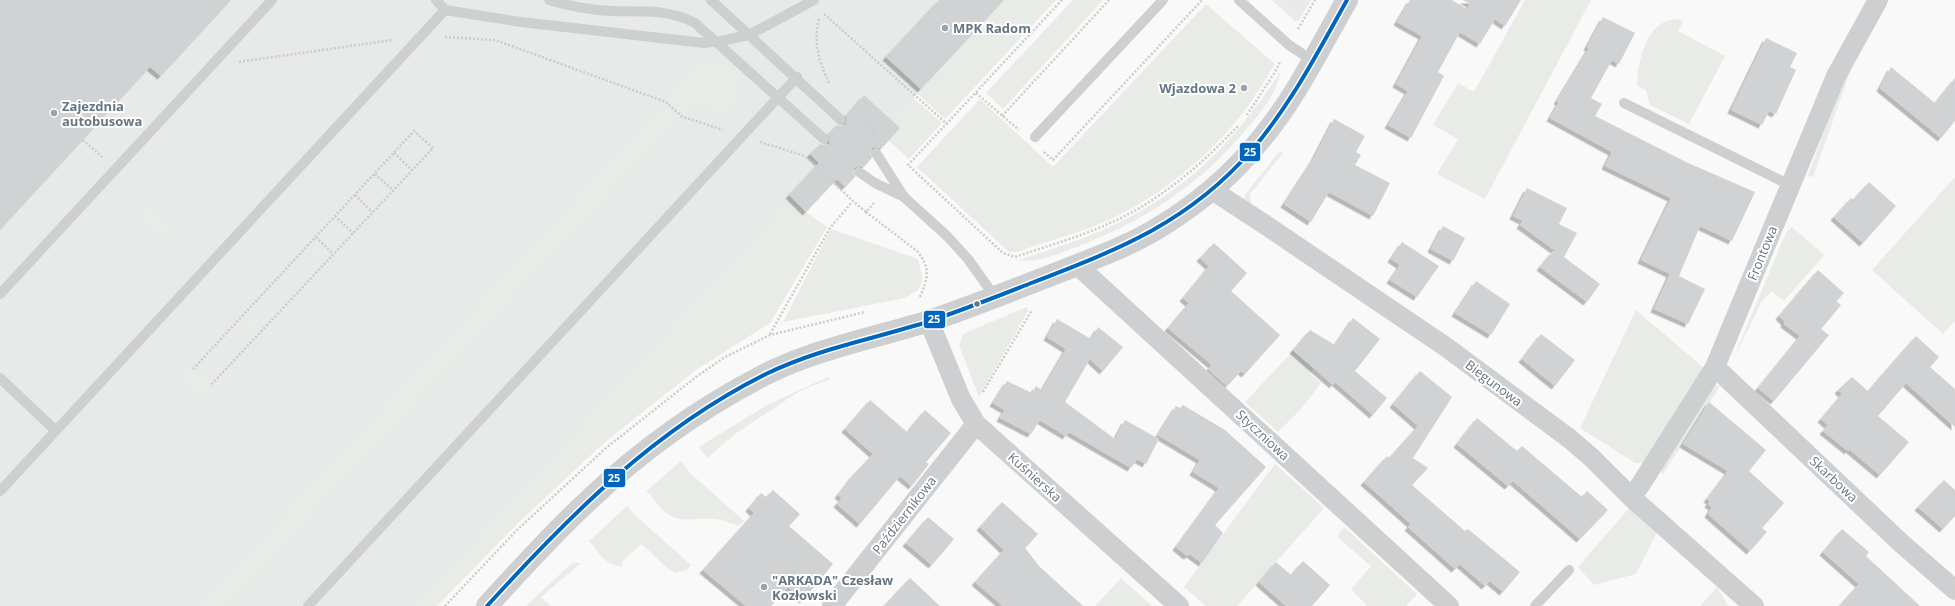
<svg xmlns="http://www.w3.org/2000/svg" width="1955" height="606" viewBox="0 0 1955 606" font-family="'Open Sans',sans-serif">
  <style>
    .built { fill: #e8e9e9 }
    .green { fill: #e8ebe6 }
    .building { fill: #d0d2d3; filter: url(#shadow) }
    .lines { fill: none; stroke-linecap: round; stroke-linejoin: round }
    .path { stroke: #cbcccd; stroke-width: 2.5; stroke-dasharray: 2 2; stroke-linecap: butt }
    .service { stroke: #cecfd0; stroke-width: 10 }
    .minor { stroke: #cecfd0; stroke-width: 20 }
    .tertiary { stroke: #cecfd0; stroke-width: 22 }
    .bus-1-casing { stroke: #fff; stroke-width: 7 }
    .bus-1 { stroke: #0065bd; stroke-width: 4 }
    .poi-dot { fill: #99a4ac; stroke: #fff; stroke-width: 1.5 }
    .bus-dot { fill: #657683; stroke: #fff; stroke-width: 1.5 }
    .labels { text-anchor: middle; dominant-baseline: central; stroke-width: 4; stroke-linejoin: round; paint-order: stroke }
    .poi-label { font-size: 13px; font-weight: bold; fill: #657683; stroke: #fff; text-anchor: start }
    .street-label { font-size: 13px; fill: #657683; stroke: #fff }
    .line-badge { stroke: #fff; stroke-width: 1.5 }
    .badge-label { font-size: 11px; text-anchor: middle; font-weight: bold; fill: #fff }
  </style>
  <defs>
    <filter id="shadow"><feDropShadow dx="-3.5" dy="3.5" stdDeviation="0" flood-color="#0004"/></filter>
  </defs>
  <rect width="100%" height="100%" fill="#f9f9f9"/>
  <path class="built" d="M0 0H1004L921 89 912 100 883 146 845 187 837 179 834 182 430 606H0Z
    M1280 0H1306L1297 15Z"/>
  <path class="green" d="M1004 0H1056L945 119 917 93Z
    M1073 0H1103L1003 109 986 93Z
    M1272 0H1280L1297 15 1306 0H1311L1299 20 1295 21Z
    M1525 0H1591L1485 199 1437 174 1458 139 1433 125 1458 83 1474 92Z
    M1206 4 1275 64C1266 78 1258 92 1249 105 1213 153 1163 195 1109 220 1080 233 1047 241 1017 252H1009L917 167 980 99 1053 167Z
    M1675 19 1683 21 1678 31 1725 56 1689 124 1650 105 1646 90 1637 85C1638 61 1646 22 1675 19Z
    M712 60C742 67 748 99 724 117H717L712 114 697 100 684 114 667 98 698 65Z
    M1851 62 1850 72 1813 177 1808 176 1847 68Z
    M1281 71C1275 96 1262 111 1246 130 1200 185 1141 223 1074 248 1055 255 1039 263 1019 260 1047 250 1077 242 1105 229 1185 193 1233 144 1281 71Z
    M913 98 942 123 909 159 888 140 892 121Z
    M662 104 678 119 228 606H199Z
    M1280 151 1283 153 1250 194 1251 205 1244 199 1246 193Z
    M1955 177V321L1943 334 1872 270Z
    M791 197 806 212 827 227 770 323 696 370 605 442 517 524 437 606H413Z
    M141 205 148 206 173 230V236L171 238 165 239 140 216 137 210Z
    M1792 227 1824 255 1784 301 1772 291 1762 301 1732 362 1784 237 1787 231Z
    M831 229 918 259 923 280 918 290 905 298 783 322Z
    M318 243 328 252 320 261 317 259 205 380 214 390 205 400 180 376 189 366 200 376 313 255 311 252Z
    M1027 307 1028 311 979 397 959 345 963 335 967 332Z
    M1636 310 1704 368 1643 463H1635L1580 428Z
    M1293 351 1314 368 1310 374 1321 383 1301 409 1278 432 1245 402Z
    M828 377 830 379 800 391 735 434 707 458 699 447 767 405Z
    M1715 385 1720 386 1663 474 1659 467Z
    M681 461 689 472 744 521 738 526C733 524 727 521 721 520 705 516 684 524 669 515 659 509 655 498 646 491Z
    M1275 464 1324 508 1237 606H1206L1184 587Z
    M627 506 636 516 691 565 687 570 675 573C662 566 653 553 641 544L623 561 622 567C602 563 601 554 589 541Z
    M1630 507 1657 532 1636 574 1594 585 1578 567Z
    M1344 527 1417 594 1406 606H1367L1351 589 1371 566 1337 537Z
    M572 563H581L541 597 551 606H526Z
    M1121 578 1152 606H1095Z
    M1717 587 1728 606H1700Z"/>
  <path class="building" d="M0 0H231L161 76 150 67 0 230Z
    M939 0H1004L921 89 886 57Z
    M1410 0H1452L1467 9 1470 4 1463 0H1521L1505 26 1495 19 1480 44 1460 32 1438 72 1444 76 1411 138 1388 125 1408 91 1396 84 1422 36 1397 22Z
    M1603 17 1635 33 1619 64 1612 60 1591 98 1602 104 1595 116 1688 163 1755 192 1732 241 1700 226 1679 276 1705 289 1688 324 1654 309 1670 274 1641 260 1671 198 1605 166 1612 152 1550 118 1559 102 1557 101 1589 48 1587 47Z
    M1766 38 1797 53 1790 67 1796 70 1776 114 1769 111 1762 125 1731 110Z
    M1891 67 1935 103 1955 78V121L1941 138 1880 88Z
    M864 95 900 128 881 149 876 147 872 148 870 153 872 158 863 167 859 166 854 168 853 172 855 177 845 187 837 179 806 212 789 195 819 163 810 154 820 144 823 145 829 144 830 140 828 134 837 125 840 126 845 125 847 121 846 116Z
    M1334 119 1365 136 1356 152 1361 155 1355 165 1390 183 1373 216 1329 192 1311 222 1284 204 1314 158Z
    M1869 182 1896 206 1863 243 1834 217 1851 198 1853 200Z
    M1527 188 1567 208 1559 224 1577 233 1564 257 1600 284 1587 302 1540 267 1553 251 1564 257 1520 225 1523 221 1513 216Z
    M1443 226 1465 238 1453 261 1431 249Z
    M1402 242 1439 266 1417 297 1390 280 1400 265 1391 259Z
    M1214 243 1247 273 1231 291 1280 335 1245 374 1241 371 1227 386 1208 369 1212 365 1168 328 1189 303 1183 298 1209 266 1200 258Z
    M1818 270 1844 293 1836 301 1841 305 1821 329 1829 335 1774 401 1758 388 1800 336 1784 324 1785 322 1779 316Z
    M1476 281 1510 304 1491 335 1455 313Z
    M1353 318 1380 339 1355 371 1387 398 1373 415 1335 382 1333 385 1293 350 1310 330 1335 345Z
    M1057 319 1091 339 1098 327 1123 347 1103 371 1090 359 1065 402 1115 439 1125 420 1159 439 1146 464 1137 459 1131 468 1069 432 1066 436 1040 420 1031 434 1000 418 1005 410 993 403 1007 381 1032 393 1036 386 1042 390 1066 349 1047 337Z
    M1541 334 1575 360 1555 386 1522 359Z
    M1916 336 1939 357 1930 367 1955 389V427L1906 383 1878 416 1909 442 1880 475 1849 449 1848 451 1823 431 1828 425 1821 419 1842 394 1838 390 1852 377 1868 391Z
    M1420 371 1452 397 1413 458 1428 468 1412 485 1465 531 1468 529 1520 572 1503 592 1490 581 1485 586 1460 564 1455 569 1408 527 1411 524 1364 482 1387 456 1389 458 1418 426 1393 404Z
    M870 400 907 432 925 410 951 433 926 462 929 464 912 486 900 476 860 524 837 504 842 498 838 495 853 475 873 454 845 429Z
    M1709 402 1766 450 1749 471 1784 503 1762 528 1767 532 1750 551 1708 514 1712 507 1708 504 1710 501 1707 499 1728 471 1683 444Z
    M1183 405 1225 430 1266 467 1215 525 1223 533 1202 563 1190 554 1187 556 1176 547 1219 488 1193 472 1200 460 1158 435 1176 406 1180 408Z
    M1477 418 1517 451 1522 446 1582 497 1587 491 1608 510 1580 539 1513 481 1508 486 1457 444Z
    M1944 480 1955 490V516L1943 529 1918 507Z
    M773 490 800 514 789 526 833 564 803 600 788 587 771 606H746L703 570 754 513 749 508 761 493 766 497Z
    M1002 502 1038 534 1025 548 1040 567 1083 606H1003L975 582 1004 550 980 527Z
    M928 517 954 539 932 565 906 543Z
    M1842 529 1869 552 1866 556 1920 606H1839L1859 584 1823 552Z
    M1303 561 1330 585 1312 606H1286L1259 582 1276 562 1291 575Z
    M910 578 940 606H884Z"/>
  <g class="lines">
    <path class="path" d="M1062 0 908 165 1003 253 1015 257C1047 246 1080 237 1110 223 1160 201 1202 164 1239 125
      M824 14 947 124
      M819 19C813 42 819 62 829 83
      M1298 29 1315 0
      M445 37 495 40 666 102 681 116 723 130
      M239 62 392 40
      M976 93 1019 130
      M1247 115 1275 72 1280 62
      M1002 116 1109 0
      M860 118 877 134
      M83 140 102 157
      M760 142 805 156 853 201
      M1044 152 1053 160 1202 0
      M394 153 412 170
      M375 174 393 190
      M355 195 372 212
      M874 203 866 212 917 251C931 268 928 278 920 297
      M335 216 353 233
      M316 237 333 254
      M770 334 830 228 853 201 866 212
      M193 369 414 131 433 148 210 386
      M983 392 1032 310
      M445 606 517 530 606 448 696 377 725 357 770 335 865 312"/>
    <path class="service" d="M436 0 445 10 521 22 704 43 726 40 749 35 814 0
      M549 0C569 6 588 10 610 11 641 12 666 8 695 23L824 139
      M711 0 841 120
      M1239 0 1289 45 1313 61
      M1624 103 1790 185
      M1035 137 1163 0
      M876 153 904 197 947 236 968 259 995 297
      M859 172 875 183 904 197
      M0 294 272 0
      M0 378 56 431
      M0 491 445 10
      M308 606 797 77
      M1535 606 1569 570"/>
    <path class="minor" d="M1212 190 1267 226 1446 347 1570 439 1591 457 1631 497 1754 606
      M1077 265 1449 606
      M929 321 961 399 976 424 1179 606
      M1715 367 1901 543 1955 590
      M1631 497 1641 484 1715 367 1836 76 1878 0
      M832 606 976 424"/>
    <path class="tertiary" d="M487 606C520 570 553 533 589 500 641 450 702 407 766 374 816 349 873 338 926 322 966 309 1005 293 1044 278 1084 262 1127 248 1163 225 1200 202 1234 173 1261 139 1296 97 1320 47 1347 0"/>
    <g class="bus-1-casing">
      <path id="bus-1" d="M487 606C569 516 655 429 766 374 817 349 873 339 927 322 963 310 998 296 1034 282 1119 249 1188 223 1251 151 1290 106 1318 52 1347 0"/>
    </g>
    <use href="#bus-1" class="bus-1"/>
  </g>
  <g class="poi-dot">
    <circle cx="945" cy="28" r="4"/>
    <circle cx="1244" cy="88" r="4"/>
    <circle cx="54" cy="113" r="4"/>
    <circle cx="764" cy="587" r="4"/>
  </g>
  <circle class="bus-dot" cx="977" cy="304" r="3.5"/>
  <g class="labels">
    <g class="poi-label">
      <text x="953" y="28">MPK Radom</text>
      <text x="1236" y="88" text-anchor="end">Wjazdowa 2</text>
      <text x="62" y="106">Zajezdnia<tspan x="62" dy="15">autobusowa</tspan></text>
      <text x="772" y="580">"ARKADA" Czesław<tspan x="772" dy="15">Kozłowski</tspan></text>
    </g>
    <g class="street-label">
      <text transform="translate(1762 253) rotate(-68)">Frontowa</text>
      <text transform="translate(1494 383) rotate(37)">Biegunowa</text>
      <text transform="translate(1263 435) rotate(43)">Styczniowa</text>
      <text transform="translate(1035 477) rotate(42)">Kuśnierska</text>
      <text transform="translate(1834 479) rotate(43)">Skarbowa</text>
      <text transform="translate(904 515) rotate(-52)">Październikowa</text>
    </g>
  </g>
  <g class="line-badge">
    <rect x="1239" y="142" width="22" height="20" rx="4" fill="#0065bd"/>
    <rect x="923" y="310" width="23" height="19" rx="4" fill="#0065bd"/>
    <rect x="603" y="468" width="23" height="20" rx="4" fill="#0065bd"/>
  </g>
  <g class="badge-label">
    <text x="1250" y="156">25</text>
    <text x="934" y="323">25</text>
    <text x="614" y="482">25</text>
  </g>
</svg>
